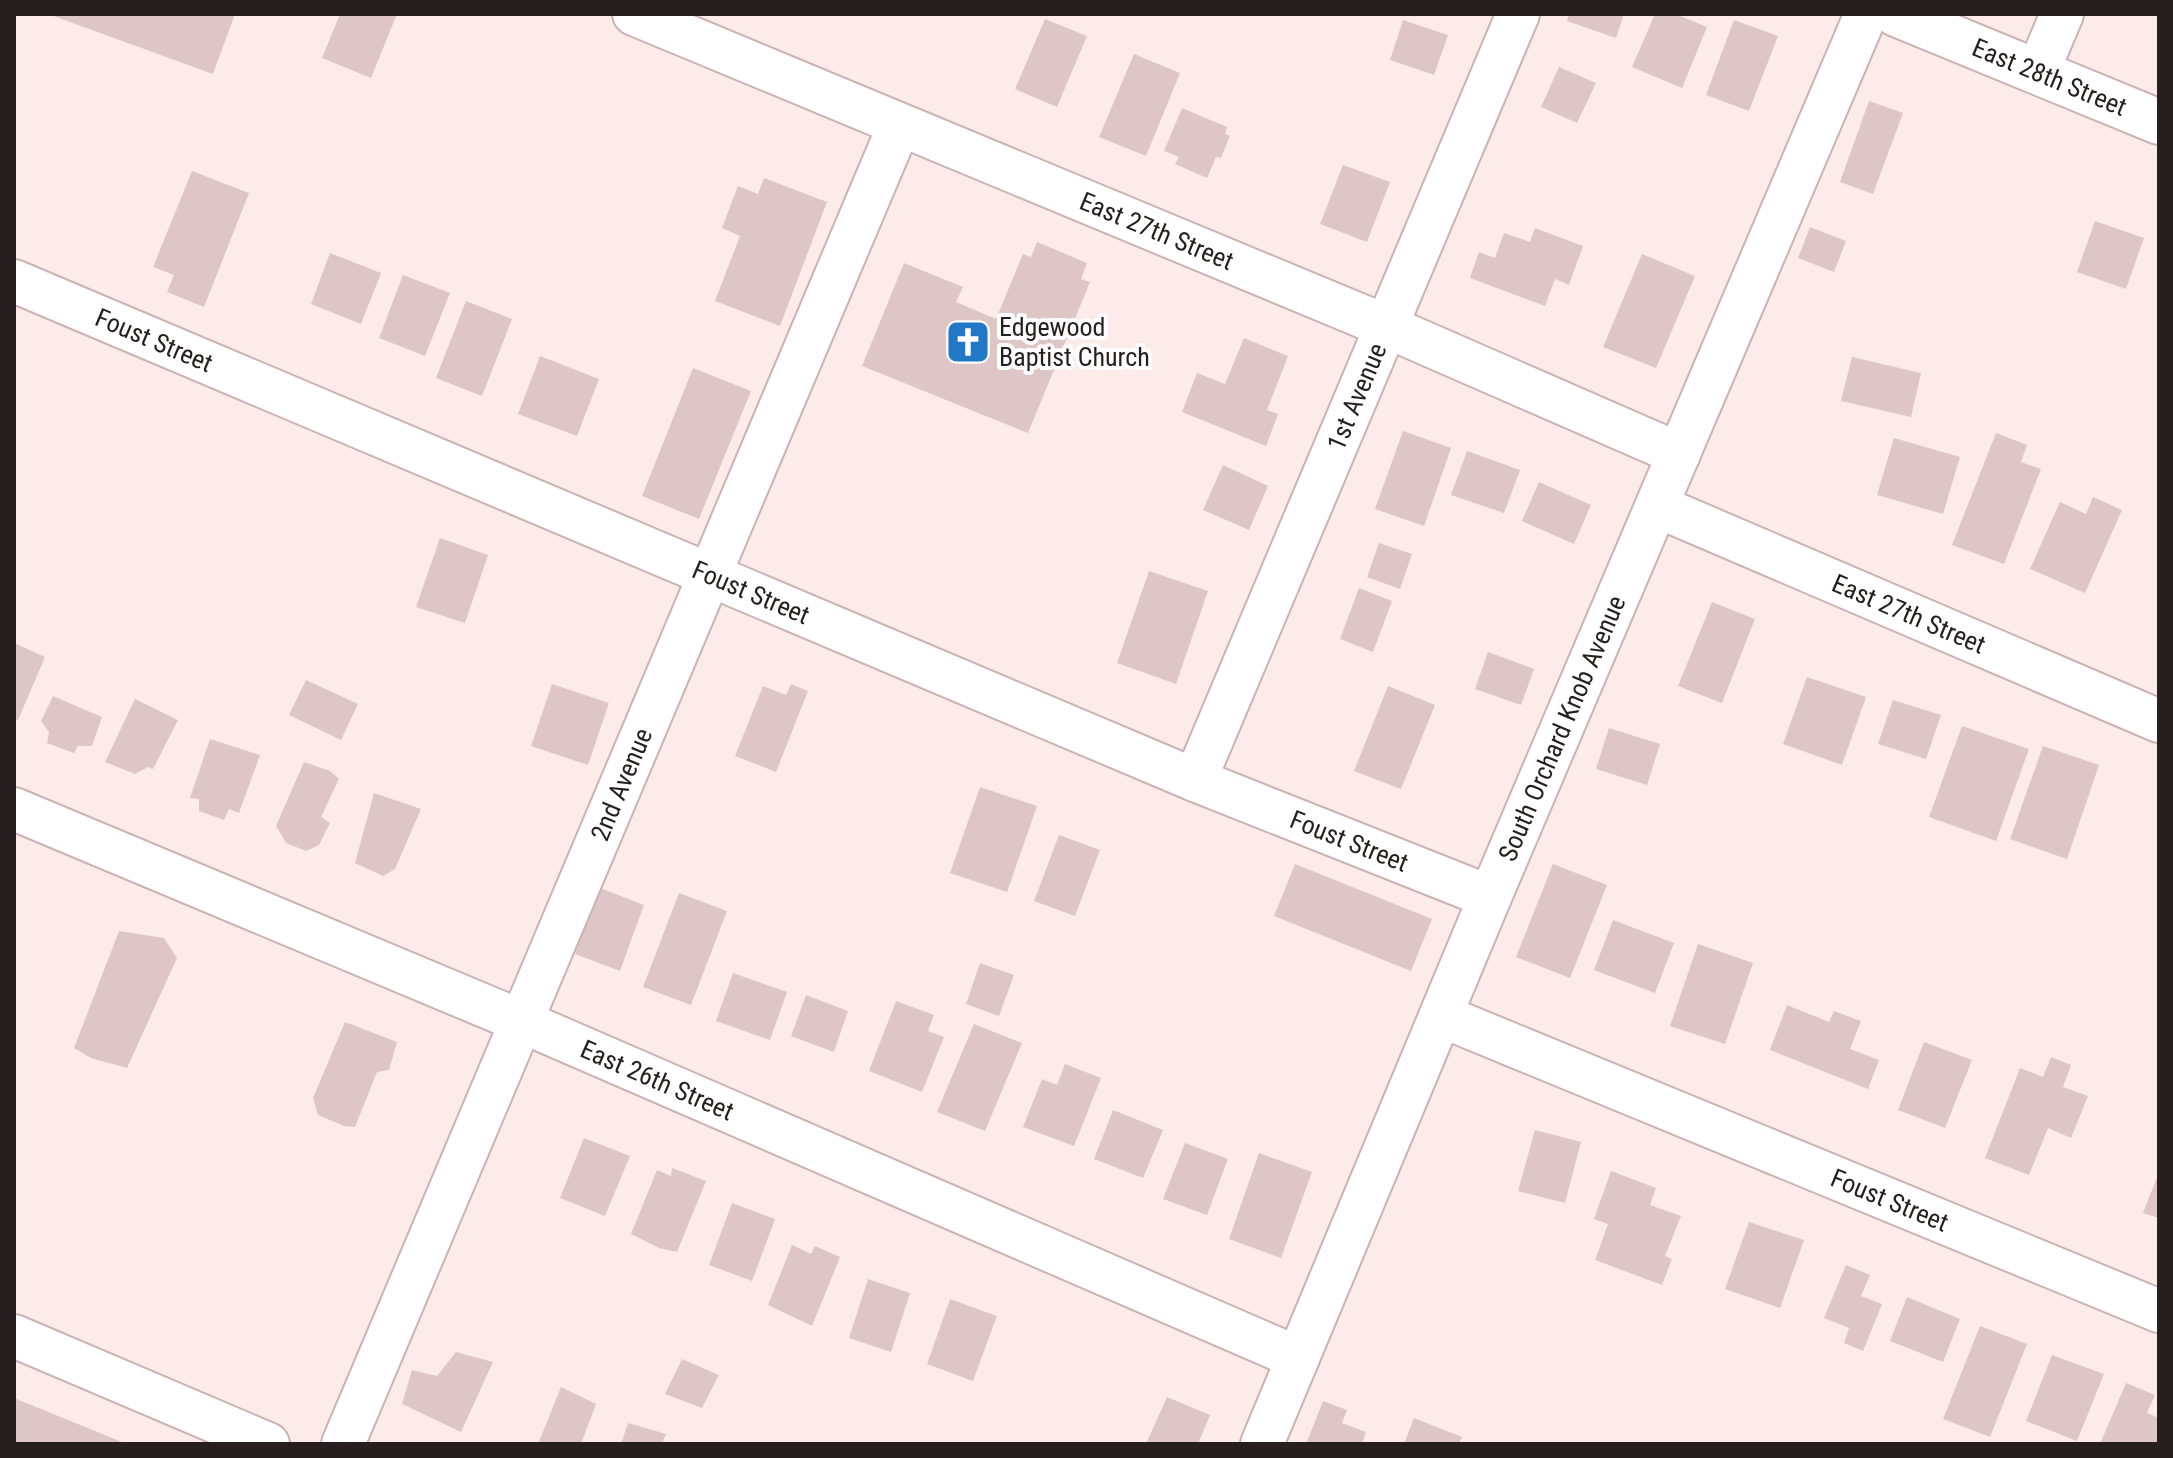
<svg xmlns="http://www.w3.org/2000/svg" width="2173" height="1458" viewBox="0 0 2173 1458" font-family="'Roboto Condensed',sans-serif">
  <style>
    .building { fill: #ddc6c5 }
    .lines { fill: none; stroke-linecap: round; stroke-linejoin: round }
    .street-casing { stroke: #cab3b2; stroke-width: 46 }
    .secondary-casing { stroke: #cab3b2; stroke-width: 48 }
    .street { stroke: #fff; stroke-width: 42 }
    .secondary { stroke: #fff; stroke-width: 44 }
    .labels { text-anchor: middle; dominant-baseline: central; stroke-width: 8; stroke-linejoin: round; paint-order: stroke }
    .street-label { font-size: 26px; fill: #271f1f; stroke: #fdfdfd }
    .poi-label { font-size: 26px; fill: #271f1f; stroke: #fdfdfd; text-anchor: start }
  </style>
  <rect width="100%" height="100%" fill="#fdebea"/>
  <path class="building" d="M48 14H235L213 74Z
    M340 14H397L371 78 322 58Z
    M1569 14H1624L1616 38 1567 21Z
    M1655 14H1675L1707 27 1682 88 1632 67Z
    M1045 19 1087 36 1057 107 1015 89Z
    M1403 20 1448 35 1434 75 1390 60Z
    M1734 20 1778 36 1749 111 1706 95Z
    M1134 54 1180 73 1146 156 1099 137Z
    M1559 67 1596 83 1577 123 1541 107Z
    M1869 101 1903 113 1873 194 1840 182Z
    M1182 108 1227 127 1225 134 1230 136 1221 158 1216 157 1207 178 1175 164 1179 157 1164 151Z
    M1343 165 1390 182 1367 242 1320 224Z
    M192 171 249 193 204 307 167 292 174 275 153 267Z
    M764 178 827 202 780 326 715 301 740 236 722 228 738 186 758 194Z
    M2095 221 2144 238 2126 289 2077 272Z
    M1810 227 1846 241 1834 272 1798 258Z
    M1535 228 1583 246 1569 285 1555 279 1545 306 1470 278 1479 252 1495 258 1504 233 1530 242Z
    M1037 242 1087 263 1081 279 1090 282 1028 433 862 366 904 263 963 287 956 302 996 319 1023 254 1031 257Z
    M330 253 381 273 361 324 311 304Z
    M1642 254 1695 276 1656 368 1603 347Z
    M403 275 450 293 425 356 379 338Z
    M466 301 512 319 482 396 436 378Z
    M1244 338 1288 356 1267 410 1278 414 1266 446 1182 412 1197 373 1225 384Z
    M540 356 599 379 577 436 518 414Z
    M1852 357 1921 373 1911 417 1841 401Z
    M693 368 751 391 699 519 642 496Z
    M1403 431 1451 448 1424 526 1375 509Z
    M1996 433 2027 445 2021 462 2041 469 2004 564 1952 545Z
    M1894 438 1960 457 1943 514 1877 495Z
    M1467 451 1520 470 1504 513 1451 495Z
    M1223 465 1268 486 1249 530 1203 510Z
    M1539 482 1591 505 1574 544 1522 521Z
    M2093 497 2122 510 2085 593 2030 569 2060 502 2086 514Z
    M440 538 488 555 465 623 416 607Z
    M1379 543 1412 554 1400 589 1367 577Z
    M1149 571 1208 591 1176 684 1117 663Z
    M1359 588 1392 601 1373 652 1340 639Z
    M1712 602 1755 619 1722 703 1678 686Z
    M14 643 45 657 18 720 14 719Z
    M1488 652 1534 669 1521 705 1475 689Z
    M1807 677 1866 697 1842 765 1783 744Z
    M306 680 358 704 341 740 289 715Z
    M552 684 609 703 588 765 531 746Z
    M791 684 808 691 776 772 735 756 763 686 786 695Z
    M1388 686 1435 705 1401 789 1354 771Z
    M53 696 102 717 92 746H78L74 753 47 743 49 732 41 721Z
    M135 699 178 720 153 769 148 767 135 774 105 762Z
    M1893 700 1941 715 1926 759 1878 744Z
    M1962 726 2029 749 1996 841 1929 817Z
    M1609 728 1660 744 1647 785 1596 769Z
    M210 739 260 755 239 813 229 809 224 820 199 811V799L190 798Z
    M2043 746 2099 765 2067 859 2010 839Z
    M304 762 330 771 339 779 321 817 330 823 319 845 306 851 286 843 276 826Z
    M980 787 1037 806 1007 892 950 873Z
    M374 793 421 809 395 869 383 876 355 863Z
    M1059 835 1100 850 1075 916 1034 901Z
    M1295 864 1432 919 1411 971 1274 916Z
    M1553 864 1607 885 1570 978 1516 957Z
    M600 888 644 905 620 971 575 954Z
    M679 893 727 911 691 1005 643 987Z
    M1613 920 1674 943 1655 993 1594 970Z
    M119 931 164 938 177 958 127 1068 91 1058 74 1048Z
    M1698 944 1753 963 1725 1044 1670 1026Z
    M980 963 1014 975 999 1016 966 1004Z
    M733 973 787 992 770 1040 716 1021Z
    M806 995 848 1011 834 1052 791 1036Z
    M896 1001 934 1015 928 1031 944 1037 922 1092 869 1071Z
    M1787 1005 1829 1022 1834 1011 1861 1021 1850 1049 1879 1060 1868 1089 1770 1050Z
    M345 1022 397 1042 389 1070 377 1072 355 1127 344 1126 318 1115 313 1098Z
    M974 1024 1022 1043 985 1131 937 1112Z
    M1924 1042 1972 1060 1945 1128 1898 1110Z
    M2051 1057 2071 1065 2063 1087 2088 1096 2071 1138 2048 1128 2029 1175 1985 1158 2020 1068 2043 1077Z
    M1065 1064 1101 1078 1074 1146 1023 1127 1042 1079 1057 1085Z
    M1113 1110 1163 1130 1143 1178 1094 1159Z
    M1535 1130 1581 1142 1565 1203 1518 1191Z
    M584 1138 630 1156 605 1216 560 1198Z
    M1185 1143 1228 1159 1207 1215 1163 1199Z
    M1259 1153 1312 1172 1281 1258 1229 1239Z
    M672 1168 706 1181 677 1252 659 1248 631 1234 657 1170 671 1176Z
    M1611 1171 1656 1188 1650 1205 1681 1216 1665 1256 1672 1259 1662 1285 1595 1260 1608 1224 1594 1219Z
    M2159 1172V1218L2143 1213Z
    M732 1203 775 1219 752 1281 709 1265Z
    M1749 1222 1804 1240 1780 1308 1725 1289Z
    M792 1245 811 1254 815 1246 840 1257 812 1326 768 1305Z
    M1846 1265 1870 1275 1861 1296 1882 1304 1863 1351 1844 1343 1849 1328 1824 1318Z
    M868 1279 910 1293 891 1352 849 1338Z
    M1907 1297 1960 1319 1943 1362 1890 1341Z
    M950 1299 997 1316 973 1381 927 1364Z
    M1980 1326 2027 1344 1990 1437 1943 1419Z
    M456 1352 493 1362 461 1432 402 1404 412 1370 437 1376Z
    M2052 1355 2104 1374 2077 1441 2026 1421Z
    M682 1359 719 1375 702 1408 665 1394Z
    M2126 1383 2155 1395 2147 1413 2159 1418V1444H2100Z
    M561 1387 596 1404 581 1444H538Z
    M1167 1397 1210 1415 1198 1444H1146Z
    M14 1398 127 1444H14Z
    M1323 1401 1347 1410 1342 1423 1366 1432 1362 1444H1306Z
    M1414 1418 1462 1437 1459 1444H1404Z
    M628 1423 666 1434 662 1444H621Z"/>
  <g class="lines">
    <g class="street-casing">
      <g id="street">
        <path id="s1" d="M634 14 1388 327 1679 454"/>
        <path d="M2038 71 2062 14"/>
        <path id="s2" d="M14 281 1195 780 1490 897"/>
        <path id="s3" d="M1657 506 2159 721"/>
        <path id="s4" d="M1195 780 1518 14"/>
        <path id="s5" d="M14 809 523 1022 1298 1358"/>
        <path id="s6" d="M1442 1016 2159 1311"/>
        <path d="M14 1336 268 1444"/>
        <path id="s7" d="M343 1444C530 1006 712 565 899 126"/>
        <path id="s8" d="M1262 1444 1490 897 1866 14"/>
      </g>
    </g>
    <g class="secondary-casing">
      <g id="secondary">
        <path id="s9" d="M1896 14 2159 122"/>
      </g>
    </g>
    <use href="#street" class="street"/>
    <use href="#secondary" class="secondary"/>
  </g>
  <defs>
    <g id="church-square" transform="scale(2.3)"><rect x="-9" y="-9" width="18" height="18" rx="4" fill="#2178c6" stroke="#fdfdfd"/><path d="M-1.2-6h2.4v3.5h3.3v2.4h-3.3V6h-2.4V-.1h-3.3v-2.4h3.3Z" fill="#fff"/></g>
  </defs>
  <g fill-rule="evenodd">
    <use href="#church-square" x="968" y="342"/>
  </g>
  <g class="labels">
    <g class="street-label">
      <text stroke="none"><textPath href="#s9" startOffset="166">East 28th Street</textPath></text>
      <text stroke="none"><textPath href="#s1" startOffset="566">East 27th Street</textPath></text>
      <text stroke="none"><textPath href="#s2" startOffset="152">Foust Street</textPath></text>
      <text stroke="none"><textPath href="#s4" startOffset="416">1st Avenue</textPath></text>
      <text stroke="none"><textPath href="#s2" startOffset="800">Foust Street</textPath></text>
      <text stroke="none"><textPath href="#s3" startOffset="274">East 27th Street</textPath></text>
      <text stroke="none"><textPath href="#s8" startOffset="776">South Orchard Knob Avenue</textPath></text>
      <text stroke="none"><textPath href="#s7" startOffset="716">2nd Avenue</textPath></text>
      <text stroke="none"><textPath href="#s2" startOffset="1448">Foust Street</textPath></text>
      <text stroke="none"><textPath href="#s5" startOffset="698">East 26th Street</textPath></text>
      <text stroke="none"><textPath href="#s6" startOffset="484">Foust Street</textPath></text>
    </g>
    <g class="poi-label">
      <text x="999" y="327">Edgewood<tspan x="999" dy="30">Baptist Church</tspan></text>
    </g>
  </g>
  <rect width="2173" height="1458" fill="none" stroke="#271f1f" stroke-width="32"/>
</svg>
